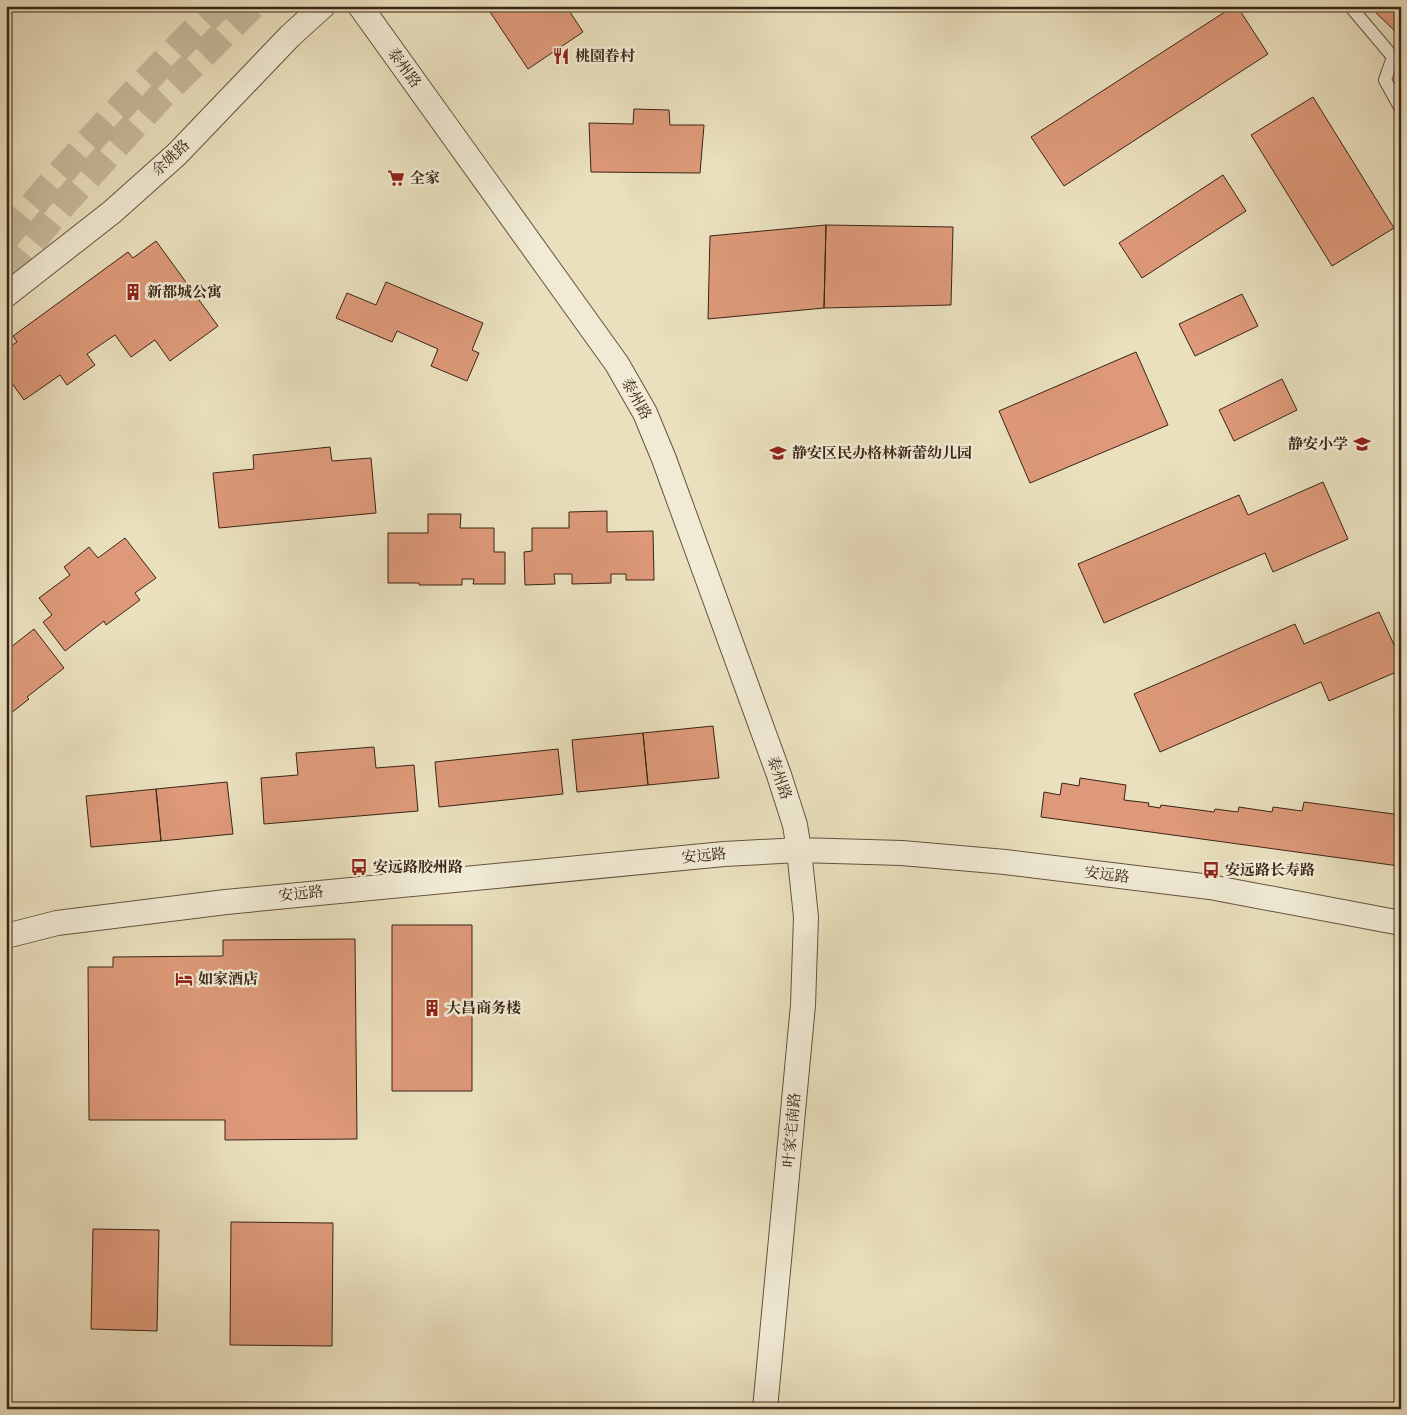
<svg xmlns="http://www.w3.org/2000/svg" width="1407" height="1415" viewBox="0 0 1407 1415" font-family="'Libre Bodoni','Noto Serif SC',serif">
  <style>
    .building { fill: #dd9979; stroke: #392415 }
    .lines { fill: none; stroke-linecap: round; stroke-linejoin: round }
    .highway-tunnel { stroke: #c7ba9c; stroke-width: 28; stroke-dasharray: 28 14; stroke-linecap: butt }
    .lane-casing { stroke: #65533f; stroke-width: 14 }
    .street-casing { stroke: #65533f; stroke-width: 26 }
    .lane { stroke: #f1ebd5; stroke-width: 12 }
    .street { stroke: #f1ebd5; stroke-width: 24 }
    .labels { text-anchor: middle; dominant-baseline: central; stroke-width: 5; stroke-linejoin: round; paint-order: stroke }
    .poi-label { font-size: 15px; font-weight: bold; fill: #392415; stroke: #f1ebd5; text-anchor: start }
    .street-label { font-size: 15px; fill: #392415; stroke: #f1ebd5 }
  </style>
  <rect width="100%" height="100%" fill="#eae0be"/>
  <filter id="stains"><feTurbulence type="fractalNoise" baseFrequency=".004" numOctaves="4"/><feColorMatrix values="0 0 0 0 .2 0 0 0 0 .09 0 0 0 0 .02 0 0 0 .5 -.17"/></filter>
  <radialGradient id="worn" r=".72"><stop offset=".6" stop-color="#630" stop-opacity="0"/><stop offset="1" stop-color="#630" stop-opacity=".3"/></radialGradient>
  <path class="building" d="M486 6H566L583 32 528 69Z
    M1234 6H1237L1268 54 1064 186 1031 137Z
    M1369 6H1401V37Z
    M1313 97 1394 228 1332 266 1251 135Z
    M634 109 669 110 670 125H704L700 173 591 172 589 123 633 124Z
    M1223 175 1246 211 1142 278 1119 243Z
    M826 225 953 227 951 305 824 308Z
    M826 225 824 308 708 319 710 236Z
    M156 241 218 326 170 361 155 340 131 357 115 335 87 354 95 365 67 385 60 375 24 400 6 375V349L17 342 13 336 128 252 133 258Z
    M386 282 483 323 472 350 479 353 467 381 431 366 438 349 397 331 392 342 336 318 347 293 376 305Z
    M1242 294 1258 326 1195 356 1179 324Z
    M1136 352 1168 425 1030 483 999 411Z
    M1282 379 1297 410 1234 441 1219 410Z
    M330 447 332 461 371 458 376 513 219 528 213 473 254 469 253 455Z
    M1323 482 1348 539 1273 572 1265 553 1104 623 1078 564 1239 495 1248 515Z
    M607 511V532L653 531 654 580H626V574H611V583L572 584V574H554L555 584 525 585 524 552 532 551V528H569V512Z
    M428 514H461L460 528H494V552H505V584H473L474 579H462V585H419V583H388V533H428Z
    M125 538 156 578 135 593 140 600 106 625 104 621 65 651 43 622 52 615 39 598 70 575 64 567 89 547 98 558Z
    M1379 612 1401 660V670L1329 701 1321 682 1160 752 1134 694 1295 624 1304 644Z
    M34 629 64 668 27 697 29 699 6 717V651Z
    M713 726 719 778 648 785 643 733Z
    M643 733 648 785 577 792 572 740Z
    M374 747 376 768 414 765 418 811 264 824 261 778 298 775 296 753Z
    M558 749 563 794 439 807 435 762Z
    M1080 778 1126 785 1124 800 1149 803 1148 806 1160 808 1161 805 1214 812 1215 809 1238 812 1239 807 1272 812 1273 807 1302 811 1304 802 1401 815V851L1399 866 1041 817 1044 792 1060 795 1062 783 1079 786Z
    M227 782 233 834 161 841 156 789Z
    M156 789 161 841 91 847 86 796Z
    M392 925H472V1091H392Z
    M355 939 357 1139 225 1140V1120H89L88 967H113V957L223 956V940Z
    M231 1222 333 1223 332 1346 230 1345Z
    M93 1229 159 1230 157 1331 91 1329Z"/>
  <g class="lines">
    <path class="highway-tunnel" d="M6 237C73 156 145 80 219 6
      M6 273 65 202 162 95 252 6"/>
    <g class="lane-casing">
      <path id="lane" d="M1350 6 1393 57 1385 80 1401 109"/>
    </g>
    <g class="street-casing">
      <path id="street" d="M360 6 617 364 645 413 664 459 779 775 795 825 799 850 806 917 803 1005 765 1409
        M6 295 112 212 177 154 290 36 323 6
        M6 936 57 923 226 902 724 854 799 850 902 853 1005 862 1210 887 1401 923"/>
    </g>
    <use href="#lane" class="lane"/>
    <use href="#street" class="street"/>
  </g>
  <defs>
    <g id="restaurant-bare" transform="scale(1.35)"><path d="M-5-6h1v4h1v-4h1v4h1v-4h1v5L-1.5 .5V6h-2V.5L-5-1ZM5-6V6H3V1.5H1.5Q1.5-4 5-6Z" fill="#8f2418" stroke="#f1ebd5" stroke-width="2.5" paint-order="stroke"/></g>
    <g id="supermarket-bare" transform="scale(1.35)"><path d="M-6-5.5h2.5l.6 2H6L4.5 2H-2.5L-4.4-4H-6ZM-1.5 3.2a1.3 1.3 0 1 0 .1 0ZM3 3.2a1.3 1.3 0 1 0 .1 0Z" fill="#8f2418" stroke="#f1ebd5" stroke-width="2.5" paint-order="stroke"/></g>
    <g id="building-bare" transform="scale(1.35)"><path d="M-4-6H4V6H1V3H-1V6H-4ZM-2.5-4.3h1.7v1.8h-1.7ZM.8-4.3h1.7v1.8H.8ZM-2.5-1h1.7V.8h-1.7ZM.8-1h1.7V.8H.8Z" fill="#8f2418" stroke="#f1ebd5" stroke-width="2.5" paint-order="stroke"/></g>
    <g id="school-bare" transform="scale(1.35)"><path d="M0-5L7-2L0 1L-7-2ZM-4 1L0 2.5L4 1V4Q0 6-4 4Z" fill="#8f2418" stroke="#f1ebd5" stroke-width="2.5" paint-order="stroke"/></g>
    <g id="bus-bare" transform="scale(1.35)"><path d="M-5-6H5V4H4V6H2V4H-2V6H-4V4H-5ZM-3.5-4V0h7V-4ZM-3.5 1.2v1.5H-2V1.2ZM2 1.2v1.5H3.5V1.2Z" fill="#8f2418" stroke="#f1ebd5" stroke-width="2.5" paint-order="stroke"/></g>
    <g id="hotel-bare" transform="scale(1.35)"><path d="M-6-4.5h1.5V1H6V5H4.5V3h-9V5H-6ZM-4 0a1.8 1.8 0 1 1 3.6 0ZM.5 0V-2.5h3Q6-2.5 6 0Z" fill="#8f2418" stroke="#f1ebd5" stroke-width="2.5" paint-order="stroke"/></g>
  </defs>
  <g fill-rule="evenodd">
    <use href="#restaurant-bare" x="561" y="56"/>
    <use href="#supermarket-bare" x="396" y="178"/>
    <use href="#building-bare" x="133" y="292"/>
    <use href="#school-bare" x="1362" y="444"/>
    <use href="#school-bare" x="778" y="453"/>
    <use href="#bus-bare" x="359" y="867"/>
    <use href="#bus-bare" x="1211" y="870"/>
    <use href="#hotel-bare" x="184" y="979"/>
    <use href="#building-bare" x="432" y="1008"/>
  </g>
  <g class="labels">
    <g class="poi-label">
      <text x="575" y="56">桃園眷村</text>
      <text x="410" y="178">全家</text>
      <text x="147" y="292">新都城公寓</text>
      <text x="1348" y="444" text-anchor="end">静安小学</text>
      <text x="792" y="453">静安区民办格林新蕾幼儿园</text>
      <text x="373" y="867">安远路胶州路</text>
      <text x="1225" y="870">安远路长寿路</text>
      <text x="198" y="979">如家酒店</text>
      <text x="446" y="1008">大昌商务楼</text>
    </g>
    <g class="street-label">
      <text transform="translate(404 68) rotate(54)">泰州路</text>
      <text transform="translate(171 158) rotate(-43)">余姚路</text>
      <text transform="translate(636 399) rotate(61)">泰州路</text>
      <text transform="translate(779 778) rotate(71)">泰州路</text>
      <text transform="translate(704 856) rotate(-5)">安远路</text>
      <text transform="translate(1107 875) rotate(7)">安远路</text>
      <text transform="translate(301 894) rotate(-6)">安远路</text>
      <text transform="translate(792 1130) rotate(-85)">叶家宅南路</text>
    </g>
  </g>
  <rect width="1407" height="1415" fill="none" stroke="#eae0be" stroke-width="25"/>
  <rect x="8" y="8" width="1392" height="1400" fill="none" stroke="#392415" stroke-width="2.5"/>
  <rect x="12" y="12" width="1382" height="1390" fill="none" stroke="#392415"/>
  <rect width="100%" height="100%" filter="url(#stains)"/>
  <rect width="100%" height="100%" fill="url(#worn)"/>
</svg>
